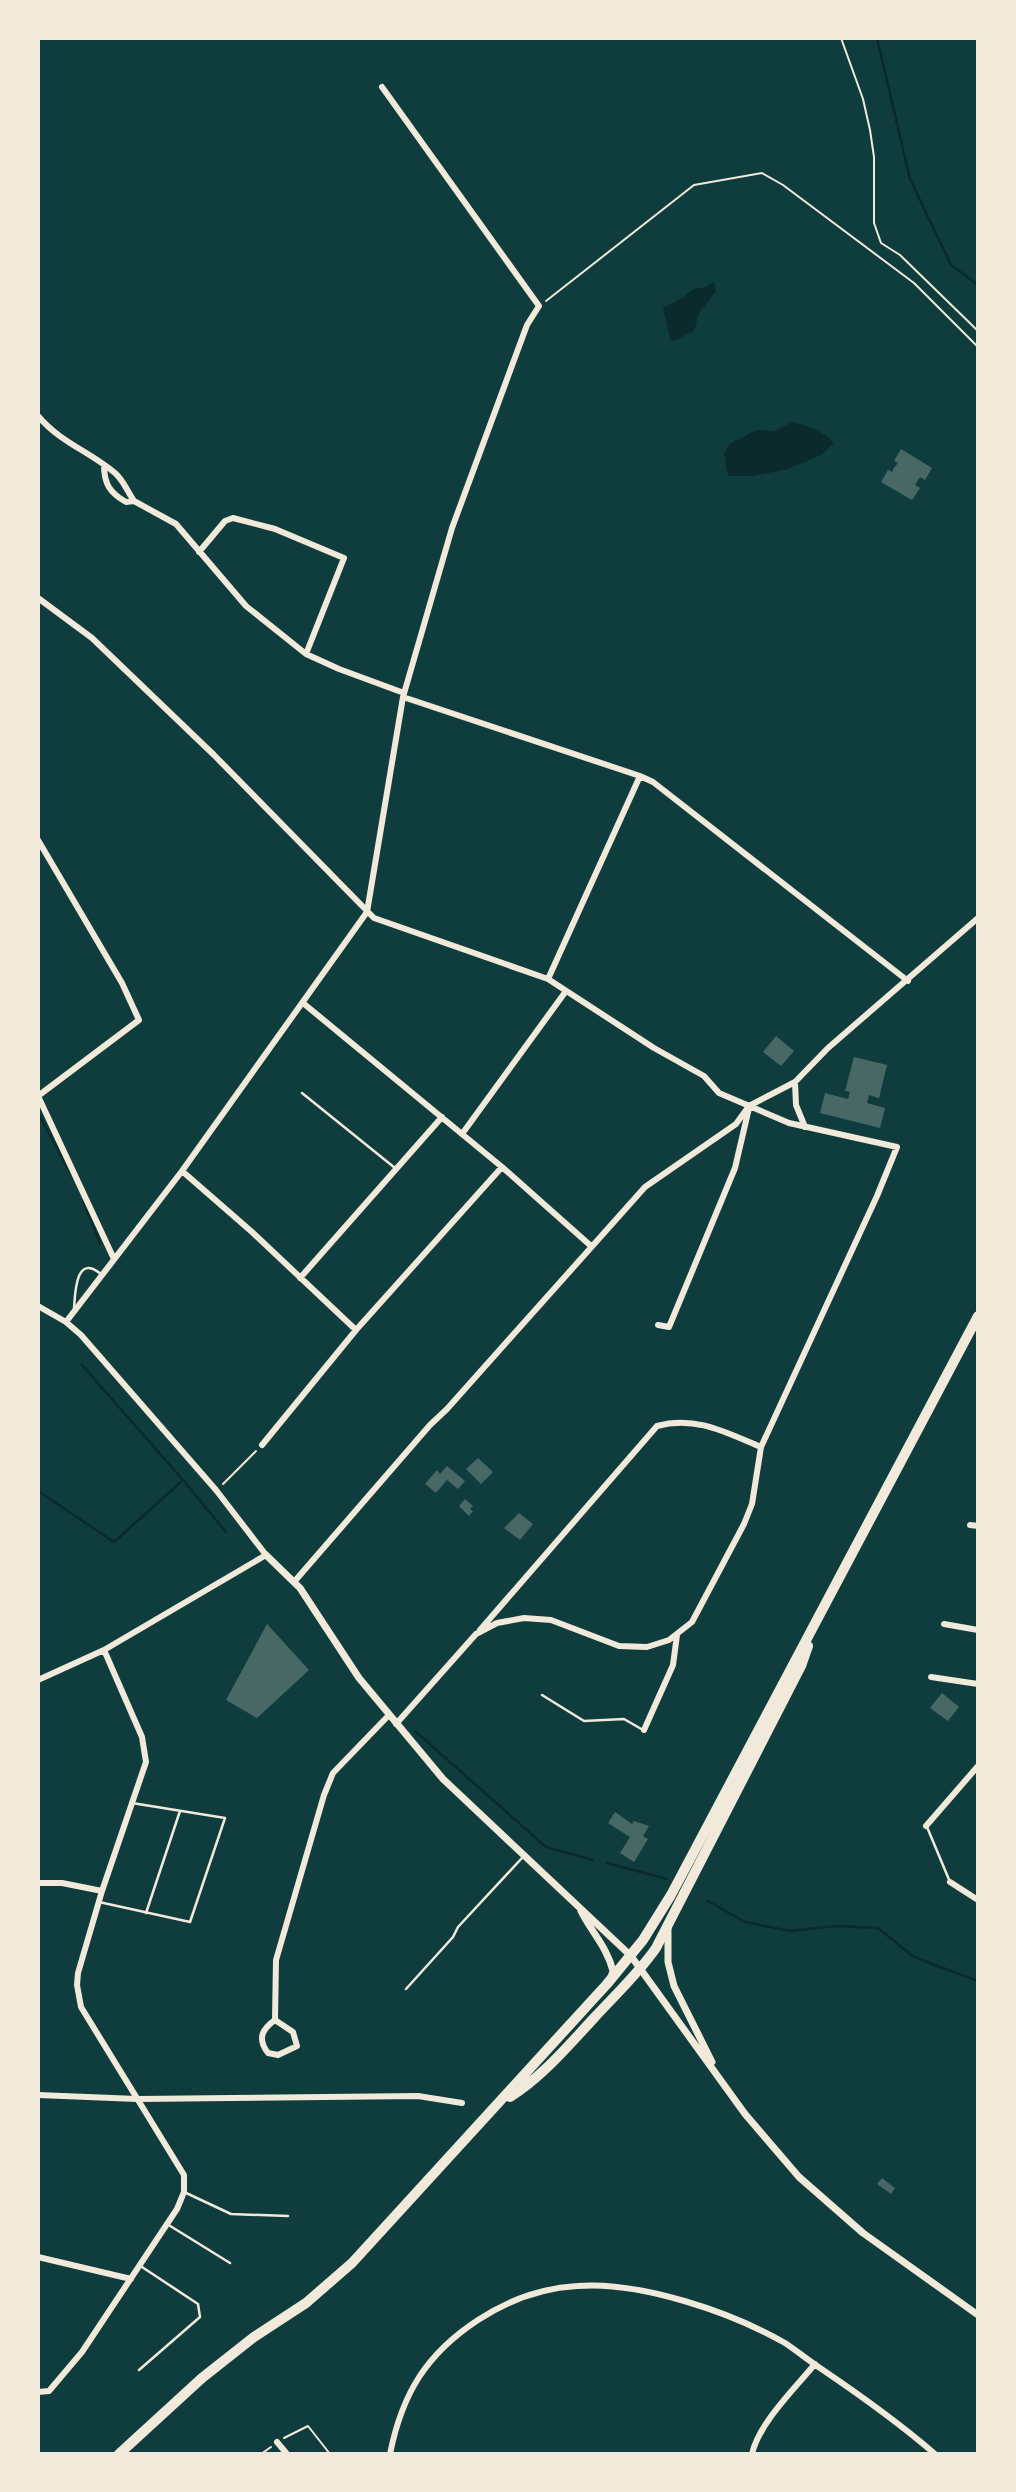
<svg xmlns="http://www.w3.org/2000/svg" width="1016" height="2492" viewBox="0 0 1016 2492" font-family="'Public Sans',sans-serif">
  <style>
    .water { fill: #0a2a2b }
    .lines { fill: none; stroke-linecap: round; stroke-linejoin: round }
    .stream { stroke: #0a2a2b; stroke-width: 2.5 }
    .building { fill: #486865 }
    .path { stroke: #f1e9da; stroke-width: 2 }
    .service { stroke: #f1e9da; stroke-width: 2.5 }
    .minor { stroke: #f1e9da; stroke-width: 6 }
    .tertiary { stroke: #f1e9da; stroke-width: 7 }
    .primary { stroke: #f1e9da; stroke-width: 10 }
  </style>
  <rect width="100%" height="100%" fill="#0f3d3e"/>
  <path class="water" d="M714 282 716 291 699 313 694 331 674 341 670 339 663 308 684 297 693 289 705 287Z
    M792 422C807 425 825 432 834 443L821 455 788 469 753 476H728L724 454 730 444 756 430 775 431Z"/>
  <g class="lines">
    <path class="stream" d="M877 38 910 179 951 265 978 285
      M38 1113 73 1178
      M83 1200 100 1243
      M82 1365 183 1480
      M38 1491 114 1542 183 1480 226 1532
      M415 1731 546 1847 593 1860
      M607 1863 667 1879
      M708 1901 745 1922 790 1931 837 1926 878 1928 914 1957 978 1981"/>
  </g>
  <path class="building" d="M901 449 932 468 925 480 920 477 915 485 920 488 912 500 881 482 888 470 893 472V469L898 463 894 461Z
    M776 1036 794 1051 781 1066 763 1052Z
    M854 1057 887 1065 879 1098 869 1095 867 1103 885 1108 880 1128 820 1113 825 1093 848 1099 850 1092 845 1091Z
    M478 1458 493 1472 481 1484 466 1469Z
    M447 1466 465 1481 458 1489 447 1480 436 1493 425 1484 437 1470 440 1474Z
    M465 1499 473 1506 470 1509 473 1511 469 1516 459 1506Z
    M519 1513 533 1524 520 1540 504 1528Z
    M267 1624 309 1670 257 1718 226 1700Z
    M942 1693 959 1707 948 1721 930 1708Z
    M615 1812 632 1824 634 1821 649 1826 643 1836 648 1839 634 1862 620 1853 630 1837 608 1823Z
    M882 2178 895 2188 891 2194 877 2184Z"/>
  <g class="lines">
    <path class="path" d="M841 38 863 99 870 130 874 157V223L881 243 900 255 978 331
      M546 301 694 185 762 173 783 185 914 283 978 347
      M223 1484 256 1451
      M284 2438 308 2426 330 2454
      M261 2454 271 2447"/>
    <path class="service" d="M302 1093 395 1168
      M74 1309C75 1292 76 1252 102 1275
      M542 1695 584 1721 624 1719 643 1730
      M927 1827 950 1882
      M99 1902 190 1922 225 1818 132 1803
      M146 1913 180 1811
      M406 1989 453 1937 458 1927 522 1858
      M184 2192 231 2214 288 2216
      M167 2224 230 2263
      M139 2370 200 2317 198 2304 142 2267"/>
    <path class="minor" d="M38 416C61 443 89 451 115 473 124 481 127 491 134 501
      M104 465C104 484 110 493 126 502L134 501 176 524 246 606 306 654 339 669 404 693
      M199 552 225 521 233 518 275 529 344 558 306 654
      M38 598 92 638 214 755 374 918 548 979 654 1048 704 1076 719 1093 789 1123 897 1147 877 1196 761 1447 752 1504 744 1524 692 1622 669 1640 647 1647 619 1646 551 1620 524 1618 497 1623 476 1634 396 1724
      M403 697 640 776 653 782 908 981
      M38 840 122 983 139 1020 38 1096
      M548 979 640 776
      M303 1003 502 1167 591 1246
      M795 1082 796 1105 805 1127
      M38 1096 114 1259
      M462 1134 566 991
      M182 1171 252 1232 356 1330
      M300 1278 442 1117
      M38 1306 66 1322 81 1335 216 1490 266 1555 104 1650 38 1680
      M66 1322 182 1171 367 912 403 697 452 528 527 325 539 306 382 87
      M658 1325 669 1327 735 1168 749 1108
      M262 1445 356 1330 502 1167
      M970 1525 978 1526
      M294 1582 430 1425 447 1409 645 1187 736 1124 749 1106 795 1082 828 1048 978 918
      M944 1624 978 1630
      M480 1630 657 1426C695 1415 727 1433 761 1447
      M931 1677 978 1684
      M644 1730 673 1665 677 1635
      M926 1826 978 1766
      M950 1882 978 1900
      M38 1883H62L102 1891 146 1762 142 1737 104 1650
      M275 2020 293 2032 297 2046 278 2055 268 2053C257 2039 262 2029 275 2020L276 1960 324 1795 333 1773 389 1715
      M38 2095 137 2099 418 2096 462 2103
      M38 2257 131 2279
      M38 2392 49 2391 82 2352 177 2209 184 2192V2175L81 2007 77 1985 78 1973 102 1891
      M277 2442 287 2454
      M390 2454C402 2394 426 2354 478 2320 507 2301 542 2288 577 2286 640 2281 731 2312 785 2343 797 2351 808 2360 820 2368 860 2395 898 2422 935 2454
      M752 2454C759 2423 795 2388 815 2364"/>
    <path class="tertiary" d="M266 1555 300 1588 359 1678 443 1779 631 1956 745 2114 799 2177 863 2233 978 2315
      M581 1911C592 1933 607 1947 613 1971L611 1977
      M668 1927V1962L674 1986 712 2062"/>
    <path class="primary" d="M510 2097C542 2077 568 2046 594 2018 615 1995 638 1974 656 1948L801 1666 808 1646
      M119 2454 202 2378 254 2337 306 2303 352 2263 607 1984 643 1940 671 1895 978 1316"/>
  </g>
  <rect width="1016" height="2492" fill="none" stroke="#f1e9da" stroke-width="80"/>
</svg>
